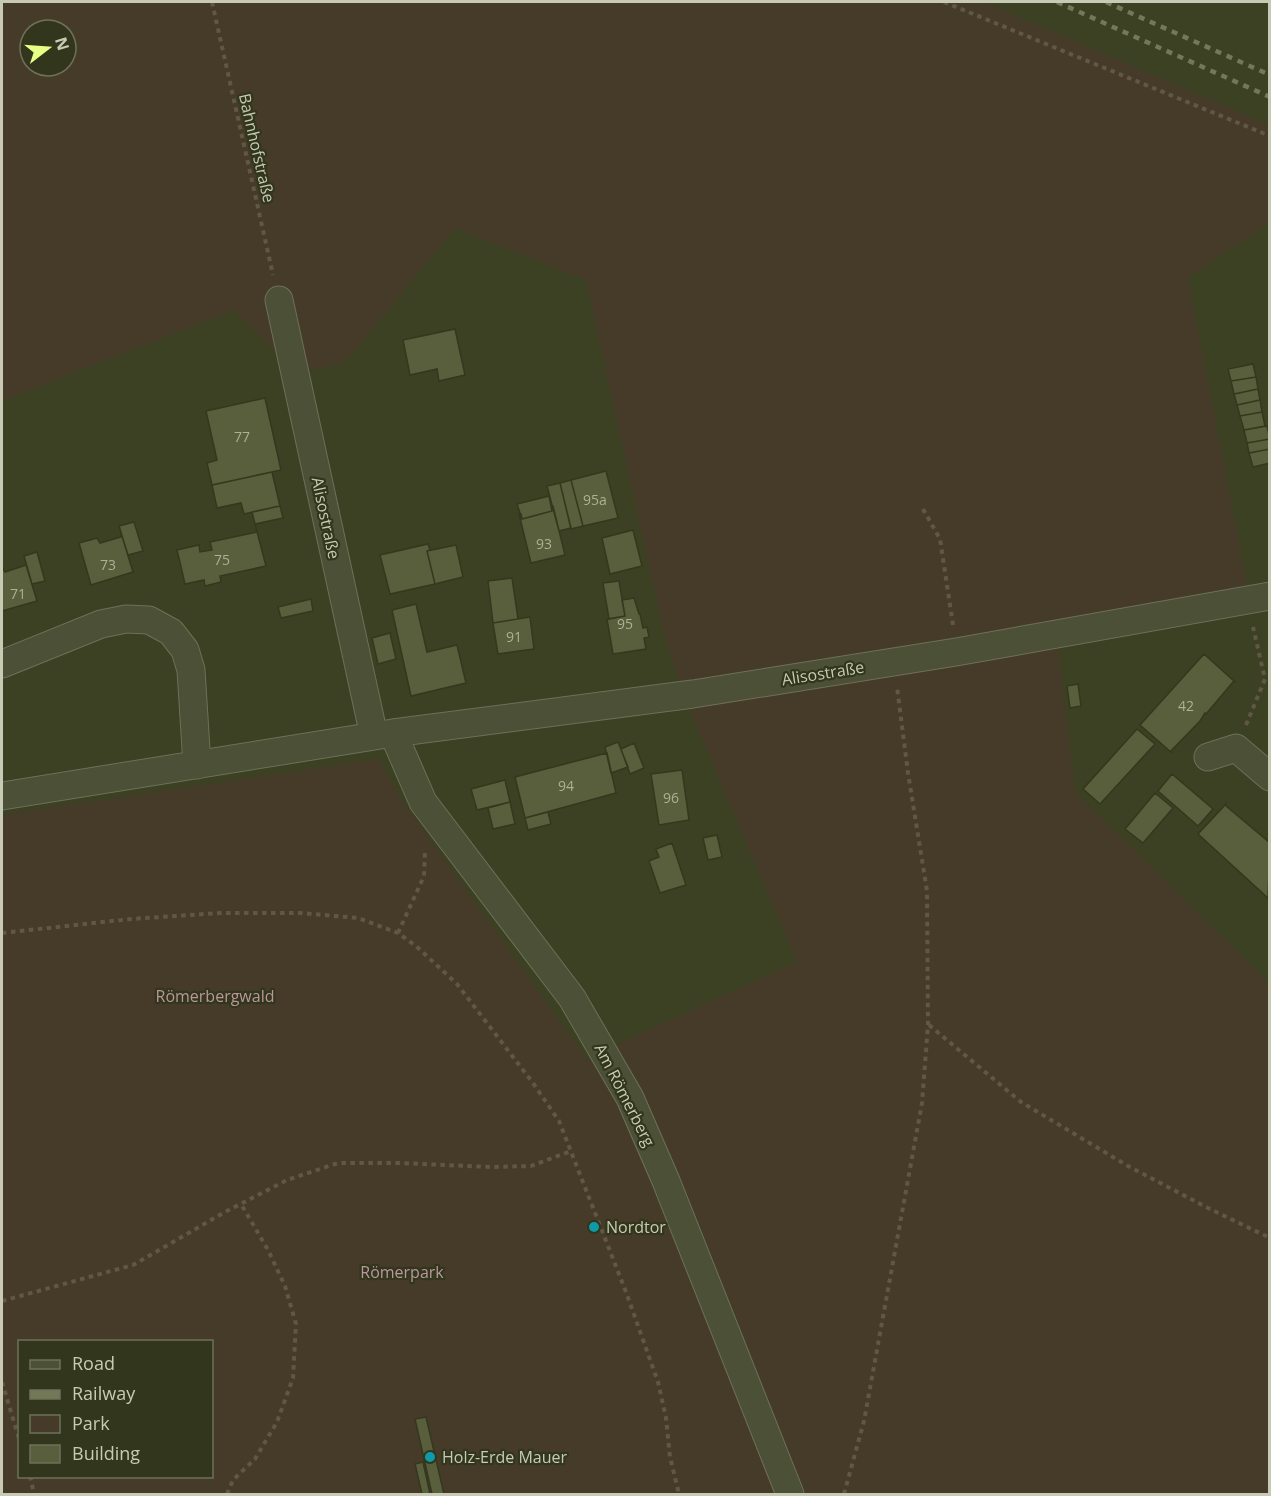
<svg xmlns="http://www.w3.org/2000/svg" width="1271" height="1496" viewBox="0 0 1271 1496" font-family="'Open Sans',sans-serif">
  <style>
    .green { fill: #463b28; fill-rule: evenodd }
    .building { fill: #595e3c; stroke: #33381e; stroke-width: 1.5 }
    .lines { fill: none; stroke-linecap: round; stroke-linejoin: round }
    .street-casing { stroke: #6c7158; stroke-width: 29 }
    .path { stroke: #615745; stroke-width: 4; stroke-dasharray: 4.5 4.5; stroke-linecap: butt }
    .street { stroke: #4c5037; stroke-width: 27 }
    .rail { stroke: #737859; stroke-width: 4.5; stroke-dasharray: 6 6; stroke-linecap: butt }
    .culture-dot { fill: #0f9aa8; stroke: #31361c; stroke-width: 2 }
    .labels { text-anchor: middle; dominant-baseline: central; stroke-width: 4.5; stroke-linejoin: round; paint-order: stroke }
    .number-label { font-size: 14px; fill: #acb095 }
    .street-label { font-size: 16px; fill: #c7cbb3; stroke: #31361c }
    .park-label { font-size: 16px; fill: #bb969d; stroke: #31361c }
    .poi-label { font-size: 16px; fill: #c7cbb3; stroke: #31361c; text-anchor: start }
  </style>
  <rect width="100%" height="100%" fill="#3c4123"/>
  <path class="green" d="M2 2H984L1269 125V223L1188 277 1252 613 1057 643 1075 792 1269 983V1494H2V815L378 759 406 806 588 1061 633 1037 797 962 687 703 667 646 586 280 455 228 345 362 314 370 293 361 270 346 234 310 2 401ZM30 30H66V66H30ZM20 1342H212V1476H20Z"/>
  <path class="building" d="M455 329 465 375 439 381 437 369 410 375 403 340Z
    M1253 364 1256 377 1231 381 1228 369Z
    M1256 377 1258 389 1234 394 1231 381Z
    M1258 389 1260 400 1237 405 1234 394Z
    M265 398 281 470 212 485 207 463 217 460 206 411Z
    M1260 400 1262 412 1240 416 1237 405Z
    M1262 412 1265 426 1244 430 1240 416Z
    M1267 426 1270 439 1247 443 1244 430Z
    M1270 439V449L1249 453 1247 443Z
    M1270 449V463L1253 467 1249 453Z
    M606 471 618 518 583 526 571 480Z
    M272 472 280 506 244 514 241 503 217 508 212 485Z
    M571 480 583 526 571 529 560 483Z
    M560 483 571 528 559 531 547 486Z
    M549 496 552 511 522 519 517 504Z
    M280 506 283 518 255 524 252 512Z
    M551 506H553L565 555 531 563 519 514H521L522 519 552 511Z
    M134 522 143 551 128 555 119 526Z
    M255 524 266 566 220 576 221 582 205 586 204 580 185 584 177 550 199 545 200 552 212 550 210 542 257 532Z
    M633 530 642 566 610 574 602 538Z
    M121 533 133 572 91 585 79 543 97 538 100 543 121 537Z
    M428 544 430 550 427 551 435 584 390 594 380 555Z
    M456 545 463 577 435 584 427 551Z
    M37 552 45 581 32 584 24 556Z
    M26 565 37 601 2 611V567L5 572Z
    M512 578 518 619 493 623 488 581Z
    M619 581 625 616 609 619 603 583Z
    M634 598 639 614H640L643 628 647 627 649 637 644 638 646 649 613 654 607 619 625 616 622 600Z
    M311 599 313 611 281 618 278 607Z
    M416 604 427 652 457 645 466 683 411 696 392 610Z
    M530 617 534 649 498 654 493 623Z
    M390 633 396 659 378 664 372 638Z
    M1204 654 1235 682H1233L1206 714 1205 713 1200 721 1171 751 1172 753 1140 725Z
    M1078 684 1081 706 1070 708 1067 686Z
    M1137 729 1155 744 1100 804 1083 789Z
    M618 742 628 767 611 773 605 747Z
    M634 743 644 768 630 774 621 749Z
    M607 753 616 793 525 818 515 777Z
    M682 770 689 820 659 825 651 774Z
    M1172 774 1213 809 1198 826 1158 791Z
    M505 780 510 802 477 810 471 789Z
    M1155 793 1173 808 1143 843 1125 829Z
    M510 802 515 824 493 829 488 808Z
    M1226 804V806L1270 843 1268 898 1198 834Z
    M548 812 551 824 528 830 525 818Z
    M717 835 722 857 708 860 703 838Z
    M672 843 686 885 660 893 649 861 659 857 656 849Z
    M426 1417 444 1494H432L415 1419Z
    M423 1462 430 1494H422L415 1464Z"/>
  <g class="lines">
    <g class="street-casing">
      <path id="street" d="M279 300 374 736
        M2 664 101 624 126 619 149 620 171 632 185 650 191 670 197 765
        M393 733 423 802 572 998 630 1098 666 1181 790 1494
        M1208 757 1236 748 1270 777
        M2 796 393 733 693 694 956 652 1270 596"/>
    </g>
    <path class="path" d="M212 2 273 275
      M944 2 1270 136
      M923 509 940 539 953 625
      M1246 725 1265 679 1253 627
      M2 933 131 919 220 913H301L358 918 398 933 416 946 457 984 533 1083 559 1121 626 1292 658 1382 666 1418 670 1457 679 1494
      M398 933 424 876 425 851
      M929 1025 1021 1102 1128 1166 1208 1208 1270 1238
      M2 1301 133 1265 225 1212 287 1180 338 1163H400L490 1167 531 1166 571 1151
      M2 1382 20 1442
      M30 1476 34 1494
      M227 1494 233 1480 255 1459 277 1422 293 1378 296 1324 285 1286 268 1250 241 1204
      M844 1494 864 1421 922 1103 928 1025 927 891 908 773 897 687"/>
    <use href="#street" class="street"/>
    <path class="rail" d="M1057 2 1270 97
      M1106 2 1270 75"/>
  </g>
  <g class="culture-dot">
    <circle cx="594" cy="1227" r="6"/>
    <circle cx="430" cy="1457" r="6"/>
  </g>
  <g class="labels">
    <g class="number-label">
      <text x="242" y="436">77</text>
      <text x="595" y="499">95a</text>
      <text x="544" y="543">93</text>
      <text x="222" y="559">75</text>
      <text x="108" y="564">73</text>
      <text x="18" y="593">71</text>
      <text x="625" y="623">95</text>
      <text x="514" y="636">91</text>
      <text x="1186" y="705">42</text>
      <text x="566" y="785">94</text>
      <text x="671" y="797">96</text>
    </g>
    <g class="street-label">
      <text transform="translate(257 148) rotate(77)">Bahnhofstraße</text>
      <text transform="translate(326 518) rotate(78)">Alisostraße</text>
      <text transform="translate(823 673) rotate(-9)">Alisostraße</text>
      <text transform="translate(625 1095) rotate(63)">Am Römerberg</text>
    </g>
    <g class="park-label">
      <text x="215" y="996">Römerbergwald</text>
      <text x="402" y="1272">Römerpark</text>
    </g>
    <g class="poi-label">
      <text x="606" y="1227">Nordtor</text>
      <text x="442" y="1457">Holz-Erde Mauer</text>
    </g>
  </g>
  <rect width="1271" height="1496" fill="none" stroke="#c7cbb3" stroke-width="6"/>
  <rect x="18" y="1340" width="195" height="138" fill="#31361c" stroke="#6d7258" stroke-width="1.5"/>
  <rect x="30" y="1360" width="30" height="9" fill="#4c5037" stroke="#6d7258" stroke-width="1.5"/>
  <text x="72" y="1370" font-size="18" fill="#c7cbb3">Road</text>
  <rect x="30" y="1390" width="30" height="9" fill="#737859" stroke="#6d7258" stroke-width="1.5"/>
  <text x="72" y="1400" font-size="18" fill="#c7cbb3">Railway</text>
  <rect x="30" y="1415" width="30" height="18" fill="#463b28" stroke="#6d7258" stroke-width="1.5"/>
  <text x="72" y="1430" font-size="18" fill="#c7cbb3">Park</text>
  <rect x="30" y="1445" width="30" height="18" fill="#595e3c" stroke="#6d7258" stroke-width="1.5"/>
  <text x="72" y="1460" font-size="18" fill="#c7cbb3">Building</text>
  <g transform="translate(48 48) rotate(73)"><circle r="28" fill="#31361c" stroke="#6d7258" stroke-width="1.5"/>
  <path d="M0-4.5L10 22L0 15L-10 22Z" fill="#e8ff85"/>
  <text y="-9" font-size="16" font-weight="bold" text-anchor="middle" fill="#c7cbb3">N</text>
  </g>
</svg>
